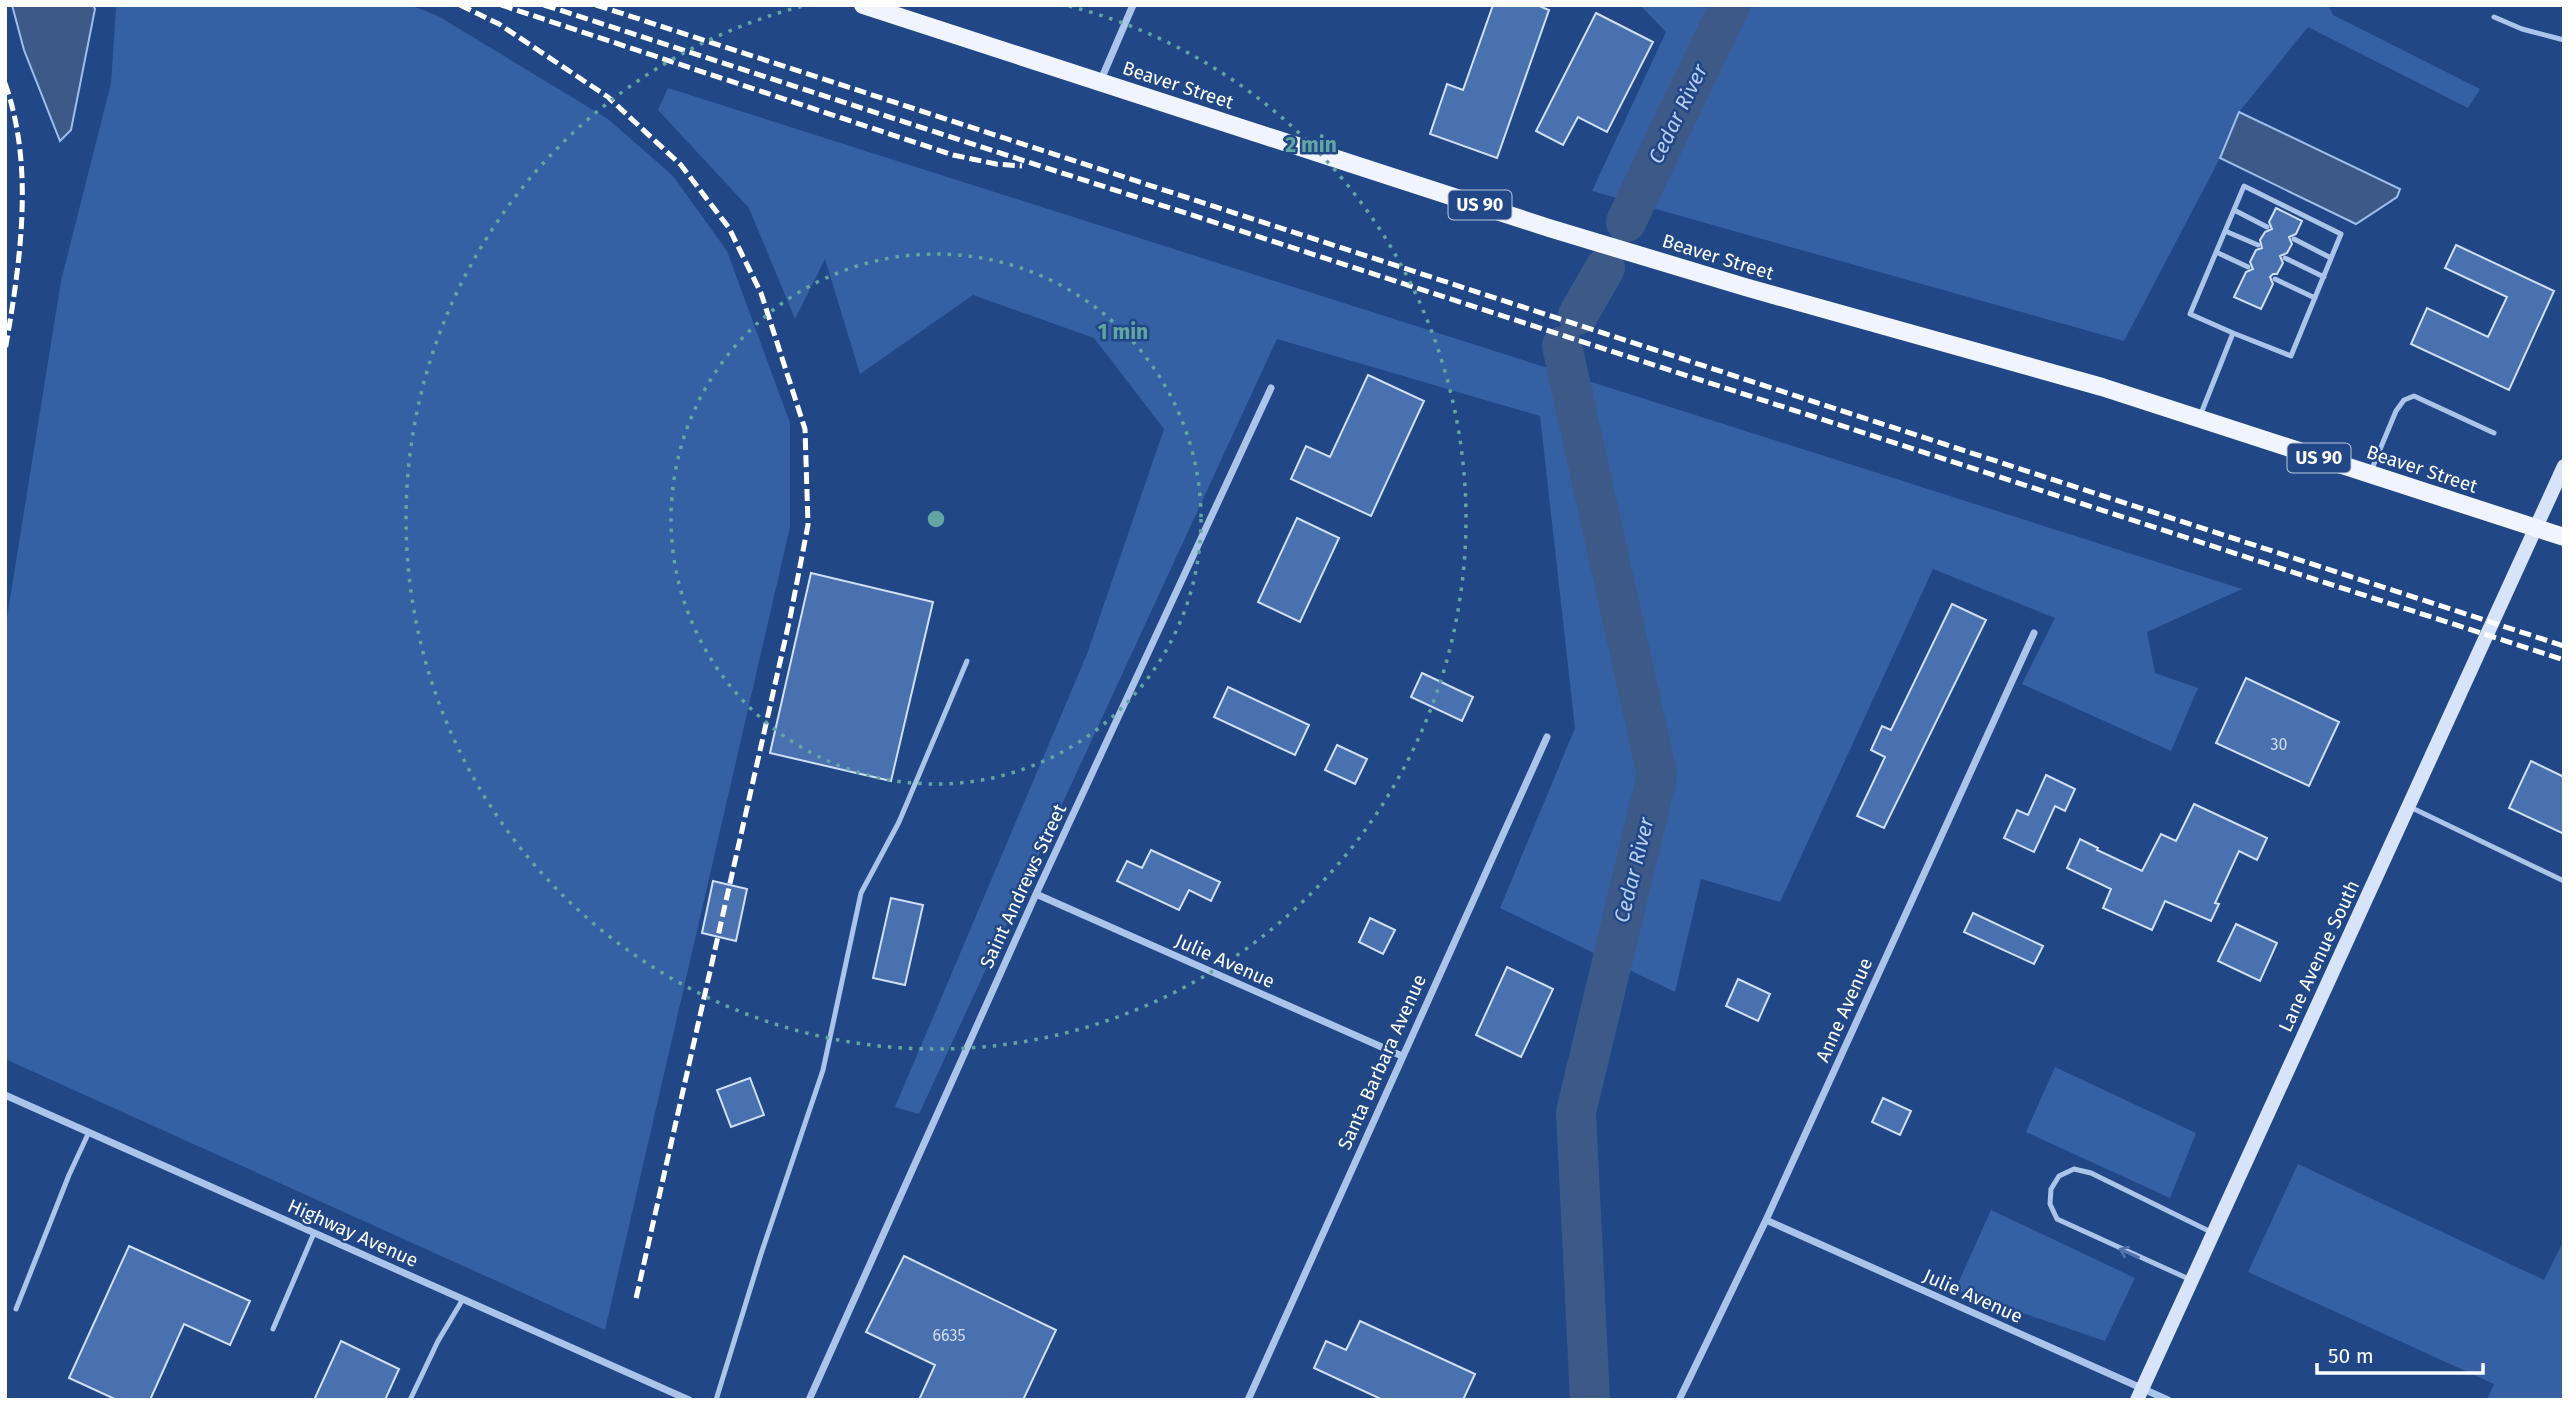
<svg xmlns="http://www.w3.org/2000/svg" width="2569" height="1405" viewBox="0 0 2569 1405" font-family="'Fira Sans',sans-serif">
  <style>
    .green { fill: #3560a4 }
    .water { fill: #3d5987; stroke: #9fbeeb; stroke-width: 2 }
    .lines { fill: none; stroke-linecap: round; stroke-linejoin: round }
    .river { stroke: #3d5987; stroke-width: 40 }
    .building { fill: #4970af; stroke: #cfdff7; stroke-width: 2 }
    .service { stroke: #abc4ea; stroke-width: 5 }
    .minor { stroke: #abc4ea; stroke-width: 7 }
    .secondary { stroke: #d6e3f8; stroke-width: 14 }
    .primary { stroke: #eff4fe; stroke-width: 18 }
    .rail { stroke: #fff; stroke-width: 5; stroke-dasharray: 12 5; stroke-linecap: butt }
    .oneway { stroke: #5173aa }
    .ring { fill: none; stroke: #63a6a1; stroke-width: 3.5; stroke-dasharray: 3.5 7 }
    .labels { text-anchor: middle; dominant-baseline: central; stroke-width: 5; stroke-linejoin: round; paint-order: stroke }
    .number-label { font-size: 16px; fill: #d2dbeb }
    .shield { fill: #214787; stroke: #bcc8db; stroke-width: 2 }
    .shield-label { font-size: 18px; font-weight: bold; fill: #fff }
    .street-label { font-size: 19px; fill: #fff; stroke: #214787 }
    .water-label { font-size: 21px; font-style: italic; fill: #b7cef1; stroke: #214787 }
    .centre { fill: #63a6a1; stroke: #214787; stroke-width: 3.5 }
    .ring-label { font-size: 21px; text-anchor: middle; font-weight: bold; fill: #63a6a1; stroke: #214787; stroke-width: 5; stroke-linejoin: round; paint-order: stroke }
  </style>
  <rect width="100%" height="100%" fill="#214787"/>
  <path class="green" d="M113 5H410L438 16 608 119 673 176 727 251 790 423V527L605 1330 5 1059V630L61 281 111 83 116 8Z
    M1640 5H2328L2333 15 2480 89 2468 108 2308 27 2239 112 2220 158 2124 341 1592 191 1666 32Z
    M668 88 2242 589 2147 632 2155 673 2198 688 2171 751 2022 684 2055 618 1933 569 1780 902 1701 879 1675 992 1500 908 1575 728 1540 416 1277 339 919 1114 895 1107 1087 654 1164 429 1094 338 973 295 860 374 825 259 795 319 749 208 658 110Z
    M2055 1067 2196 1133 2170 1198 2026 1132Z
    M2298 1164 2544 1280 2564 1240V1400H2487L2494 1384 2248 1272Z
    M1991 1210 2135 1278 2105 1341 1955 1290Z"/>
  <path class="water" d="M12 5H93L95 9 71 130 60 141 24 50Z
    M2239 112 2400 189 2397 197 2356 224 2220 158Z"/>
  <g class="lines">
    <path class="river" d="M1626 222 1730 5
      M1578 315 1605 268
      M1562 346 1657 775 1576 1112 1590 1400"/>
  </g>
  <path class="building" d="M1493 5H1537L1549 10 1497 158 1430 134 1447 84 1463 90Z
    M1596 13 1653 42 1607 132 1578 117 1563 145 1536 131Z
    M2276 208 2302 221 2296 234 2289 237 2292 244 2287 253 2280 256 2283 263 2277 274H2273L2270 277 2273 284 2261 309 2234 297 2246 272 2253 269 2250 262 2256 250 2262 248 2260 240 2265 232 2272 229 2269 222Z
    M2456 245 2554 291 2509 390 2411 344 2427 308 2488 337 2507 297 2445 268Z
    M1368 375 1424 401 1371 516 1291 479 1306 446 1330 457Z
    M1297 518 1339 538 1300 622 1258 602Z
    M811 573 933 602 891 781 770 753Z
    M1952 604 1986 620 1884 828 1857 816 1885 757 1871 750 1882 726 1891 730Z
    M1422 673 1473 697 1462 721 1411 697Z
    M2246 678 2339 722 2309 786 2216 743Z
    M1228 687 1309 725 1295 755 1214 717Z
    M1337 745 1367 759 1355 784 1325 770Z
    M2531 761 2564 777V834L2509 808Z
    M2046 775 2075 789 2065 811 2055 806 2034 852 2004 838 2017 810 2028 815Z
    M2194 804 2267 838 2257 860 2239 851 2215 903 2219 904 2211 921 2165 901 2152 930 2103 908 2111 889 2067 868 2080 839 2098 848 2097 850 2142 871 2161 834 2176 841Z
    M1151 850 1220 882 1211 901 1189 890 1179 910 1117 881 1127 861 1142 868Z
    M713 881 747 889 736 941 702 933Z
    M891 898 923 905 905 985 873 978Z
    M1973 913 2043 946 2034 964 1964 932Z
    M1370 918 1395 930 1383 954 1359 942Z
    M2236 924 2277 943 2260 981 2218 961Z
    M1507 967 1553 989 1521 1057 1476 1035Z
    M1738 979 1770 994 1758 1021 1726 1006Z
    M750 1078 764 1115 731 1127 717 1090Z
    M1883 1098 1911 1111 1900 1135 1872 1122Z
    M129 1246 250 1301 230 1345 184 1324 150 1400H117L69 1378Z
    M904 1256 1056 1330 1023 1400H919L935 1365 866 1332Z
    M1360 1321 1475 1374 1463 1400H1383L1314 1368 1326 1341 1346 1350Z
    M341 1341 399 1369 385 1400H314Z"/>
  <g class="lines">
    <path class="service" d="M2494 17 2522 29 2564 40
      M2234 210 2267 227
      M2225 231 2258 245
      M2294 239 2331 258
      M2216 252 2248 267
      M2285 258 2324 277
      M2275 279 2315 298
      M2200 416 2233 333 2291 356 2341 234 2244 186 2190 314 2233 333
      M2371 471 2396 411 2404 400 2414 396 2494 433
      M2408 806 2564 881
      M2191 1280 2057 1219 2050 1204 2051 1189 2059 1176 2074 1169 2091 1173 2213 1233
      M16 1309 69 1175 89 1132
      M273 1329 314 1233
      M410 1400 438 1341 463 1299
      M716 1400 761 1254 823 1070 861 893 899 822 967 661"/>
    <path class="minor" d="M1100 82 1133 5
      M1036 894 1402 1056
      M5 1095 689 1400
      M1766 1220 2168 1400
      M809 1400 1036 894 1271 388
      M1248 1400 1547 737
      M1679 1400 1766 1220 2034 633"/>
    <path class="secondary" d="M2137 1400 2564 466"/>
    <path class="primary" d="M863 5 1549 228 1745 287 2102 387 2564 537"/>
    <path class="rail" d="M460 5 499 24 608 97 681 165 729 228 761 293 805 429 808 525 790 618 635 1303
      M501 5 953 155 996 164 1022 166
      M544 5 2564 660
      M596 5 2564 646
      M5 83C35 168 20 264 5 351"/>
  </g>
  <defs><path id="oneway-shaft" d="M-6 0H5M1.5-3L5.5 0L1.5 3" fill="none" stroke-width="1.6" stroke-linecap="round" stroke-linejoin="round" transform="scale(1.75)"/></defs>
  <use class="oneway" href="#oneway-shaft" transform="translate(2129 1253) rotate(-156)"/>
  <g class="ring">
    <circle cx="936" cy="519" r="265"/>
    <path d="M1069 6A530 530 0 1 1 803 6"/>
  </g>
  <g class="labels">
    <g class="number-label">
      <text x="2279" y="744">30</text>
      <text x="949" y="1335">6635</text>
    </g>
    <g class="shield">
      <rect x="1448.5" y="190.5" width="63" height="29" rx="5"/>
      <rect x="2287.5" y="443.5" width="63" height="29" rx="5"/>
    </g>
    <g class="shield-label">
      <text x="1480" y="205">US 90</text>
      <text x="2319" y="458">US 90</text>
    </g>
    <g class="street-label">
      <text transform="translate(1178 85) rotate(18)">Beaver Street</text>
      <text transform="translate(1718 257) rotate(17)">Beaver Street</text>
      <text transform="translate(2422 469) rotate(18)">Beaver Street</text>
      <text transform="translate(1023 886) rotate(-65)">Saint Andrews Street</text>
      <text transform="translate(2319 956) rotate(-65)">Lane Avenue South</text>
      <text transform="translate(1225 961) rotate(24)">Julie Avenue</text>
      <text transform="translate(1844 1010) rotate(-66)">Anne Avenue</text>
      <text transform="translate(1382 1062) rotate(-66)">Santa Barbara Avenue</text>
      <text transform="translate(353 1233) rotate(24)">Highway Avenue</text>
      <text transform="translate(1973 1296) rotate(24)">Julie Avenue</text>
    </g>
    <g class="water-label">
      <text transform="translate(1678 114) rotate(-64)">Cedar River</text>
      <text transform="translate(1634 870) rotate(-76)">Cedar River</text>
    </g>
  </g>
  <circle cx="936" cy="519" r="10" class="centre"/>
  <g class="ring-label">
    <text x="1311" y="152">2 min</text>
    <text x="1123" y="339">1 min</text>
  </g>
  <rect width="2569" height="1405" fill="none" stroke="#ffffff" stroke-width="14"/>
  <path d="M2317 1363v10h166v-10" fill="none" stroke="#ffffff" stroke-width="3.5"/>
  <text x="2328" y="1363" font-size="21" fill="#ffffff" stroke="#214787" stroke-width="5" paint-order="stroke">50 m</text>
</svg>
